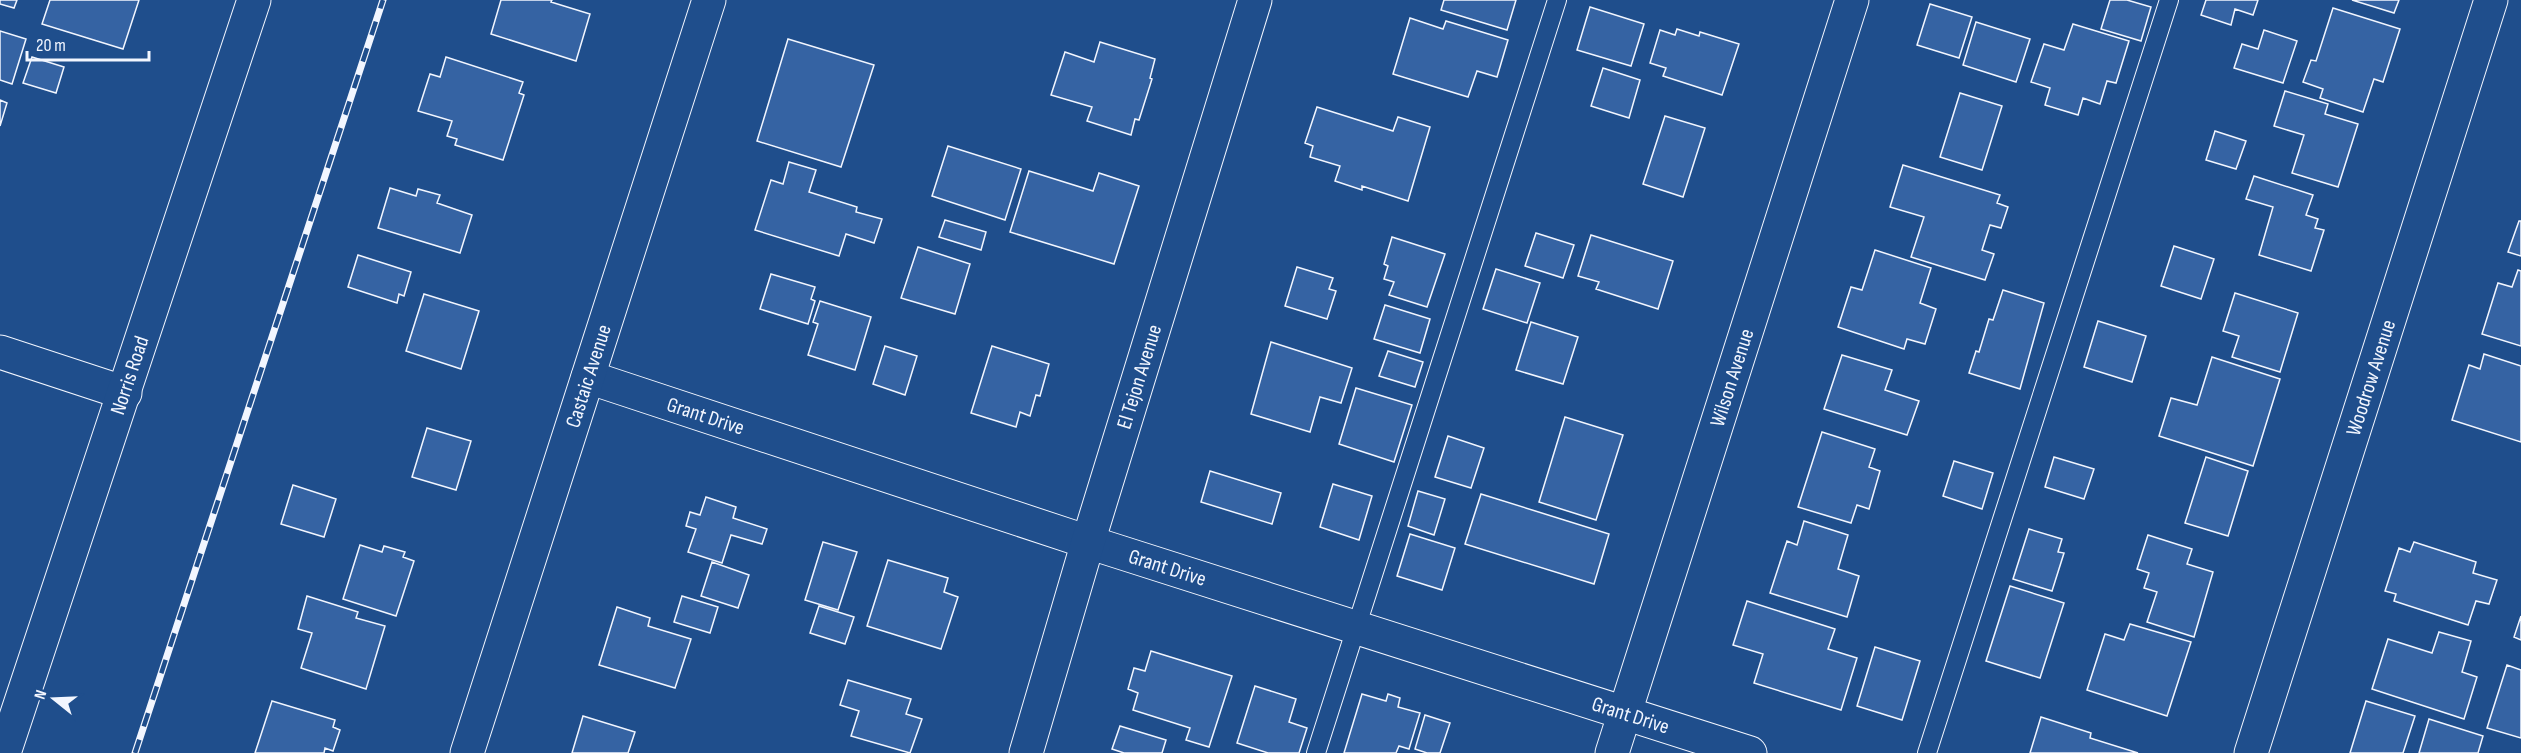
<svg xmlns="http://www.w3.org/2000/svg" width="2521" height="753" viewBox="0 0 2521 753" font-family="'Sofia Sans Condensed',sans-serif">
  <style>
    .building { fill: #3563a3; stroke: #f2f6ff; stroke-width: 1.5 }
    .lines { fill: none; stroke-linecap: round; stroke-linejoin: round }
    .service-casing { stroke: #f2f6ff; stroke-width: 20 }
    .minor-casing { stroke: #f2f6ff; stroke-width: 35 }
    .tertiary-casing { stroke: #f2f6ff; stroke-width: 35 }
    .service { stroke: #1f4e8c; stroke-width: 18 }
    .minor { stroke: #1f4e8c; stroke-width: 33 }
    .tertiary { stroke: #1f4e8c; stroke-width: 33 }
    .rail-casing { stroke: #f2f6ff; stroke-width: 7 }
    .rail { stroke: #1f4e8c; stroke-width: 4.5; stroke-dasharray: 14; stroke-linecap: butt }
    .labels { text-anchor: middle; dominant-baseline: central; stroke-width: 4.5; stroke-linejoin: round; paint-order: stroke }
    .street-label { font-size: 21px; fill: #f2f6ff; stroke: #1f4e8c }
  </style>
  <rect width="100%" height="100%" fill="#1f4e8c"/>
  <path class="building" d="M0 0H17L14 8 0 4Z
    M50 0H139L123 49 42 24Z
    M501 0H552L551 2 590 14 576 61 491 34Z
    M1444 0H1516L1507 30 1441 10Z
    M2110 0H2127L2151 7 2141 41 2101 29Z
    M2206 0H2258L2253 15 2235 9 2231 25 2201 15Z
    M2352 0H2399L2394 13Z
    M1930 4 1972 17 1959 58 1917 45Z
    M1590 7 1644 24 1631 66 1577 50Z
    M2333 8 2400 29 2383 82 2374 79 2363 112 2320 98 2323 89 2303 82 2311 60 2316 61Z
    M1410 18 1443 29 1446 21 1508 40 1497 77 1477 71 1468 97 1393 74Z
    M1976 22 2030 39 2016 82 1963 65Z
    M2073 24 2129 41 2116 83 2107 81 2100 104 2083 98 2078 115 2045 105 2050 88 2031 82 2044 44 2064 50Z
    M1677 29 1699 36 1700 32 1739 44 1722 95 1663 76 1666 68 1650 63 1660 30 1675 35Z
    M2264 30 2297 41 2283 83 2234 68 2242 44 2258 49Z
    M0 31 26 39 12 84 0 80Z
    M788 39 874 65 841 167 757 141Z
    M1100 42 1155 59 1150 78 1152 79 1139 120 1135 119 1131 135 1087 121 1092 107 1051 95 1065 52 1094 62Z
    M32 57 64 67 56 93 23 83Z
    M446 57 523 82 519 93 524 95 503 160 455 145 457 139 447 136 452 121 418 111 430 74 440 77Z
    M1603 68 1640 80 1629 118 1591 106Z
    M2285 91 2328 104 2325 114 2358 124 2338 187 2292 173 2304 135 2274 126Z
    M1960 93 2002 106 1982 170 1940 157Z
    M0 100 7 103 0 126Z
    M1317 107 1393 131 1398 117 1430 127 1408 201 1362 186V190L1335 181 1340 166 1310 157 1313 146 1305 143Z
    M1665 116 1705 128 1683 197 1643 184Z
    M2215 131 2246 141 2236 169 2206 160Z
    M948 146 1021 169 1005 220 932 196Z
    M789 162 816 170 809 192 857 207 856 212 882 219 874 243 846 234 839 256 755 230 771 180 783 184Z
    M1903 165 2000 195 1997 203 2008 207 2001 228 1990 225 1982 250 1994 254 1985 280 1911 257 1924 217 1890 207Z
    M1029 171 1093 191 1099 173 1139 186 1114 264 1010 232Z
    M2254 176 2313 195 2306 215 2318 219 2315 228 2324 230 2311 271 2259 255 2273 207 2246 199Z
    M390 188 416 196 418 189 440 195 437 203 472 215 460 253 378 228Z
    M945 220 986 232 981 250 939 237Z
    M2519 221H2521V256L2508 252Z
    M1536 233 1574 245 1563 278 1525 266Z
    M1591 235 1673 261 1658 309 1596 289 1599 282 1578 276Z
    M1392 237 1445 254 1427 307 1389 295 1394 282 1384 279 1388 266 1384 264Z
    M2174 246 2214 259 2201 299 2161 286Z
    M918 247 970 264 955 314 901 298Z
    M1875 250 1931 268 1920 303 1936 309 1925 344 1907 339 1904 349 1838 327 1851 287 1862 290Z
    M358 255 411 272 404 296 399 294 397 303 348 287Z
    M1297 267 1333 278 1329 289 1336 291 1327 319 1285 306Z
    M1496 269 1540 283 1527 323 1483 309Z
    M2518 270 2521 271V346L2482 334 2498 283 2512 287Z
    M771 274 815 287 811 299 815 301 808 324 760 309Z
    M2003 290 2044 303 2020 389 1969 373 1976 351 1979 352 1989 319 1993 320Z
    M2235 293 2298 313 2280 372 2232 357 2239 336 2223 331Z
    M424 294 479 311 461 369 406 351Z
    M820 301 871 317 855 370 808 355 818 324 813 322Z
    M1385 305 1430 319 1420 353 1374 339Z
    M2098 321 2146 336 2132 382 2084 367Z
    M1531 322 1578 337 1563 384 1516 370Z
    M1271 342 1352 368 1341 403 1320 397 1310 432 1251 414Z
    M885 346 917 356 905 395 873 384Z
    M992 346 1049 364 1040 396 1036 395 1030 416 1020 412 1016 427 971 413Z
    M1388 351 1423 362 1415 387 1379 376Z
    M2484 354 2521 366V442L2452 420 2469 365 2480 369Z
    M1842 355 1892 370 1885 390 1919 401 1907 435 1824 409Z
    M2212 357 2280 379 2253 466 2159 436 2171 398 2197 405Z
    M1356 388 1412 405 1394 462 1339 444Z
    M1565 417 1623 435 1596 520 1539 502Z
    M427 428 471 441 456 490 412 477Z
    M1822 432 1875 449 1869 467 1880 471 1869 509 1857 505 1851 523 1798 507Z
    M1448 436 1484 448 1471 488 1435 477Z
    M2054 457 2094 469 2084 499 2045 487Z
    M2206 457 2248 471 2228 536 2185 523Z
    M1954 461 1993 473 1982 509 1943 496Z
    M1210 471 1281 493 1272 524 1201 502Z
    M1333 484 1372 496 1359 540 1320 527Z
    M293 485 336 499 324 537 281 524Z
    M1418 491 1445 499 1434 535 1408 526Z
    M1481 494 1609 534 1594 584 1465 544Z
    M706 497 736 507 733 518 767 529 762 544 731 535 722 563 688 552 696 529 686 526 690 512 700 515Z
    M1804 521 1848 535 1838 569 1859 576 1847 617 1770 593 1787 541 1797 545Z
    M2029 529 2062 539 2058 552 2064 553 2052 591 2013 579Z
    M1410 534 1455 548 1442 590 1397 576Z
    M2148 535 2192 549 2187 564 2213 572 2194 637 2147 622 2157 592 2144 588 2149 573 2137 569Z
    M823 542 857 552 838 610 805 600Z
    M2414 542 2476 562 2473 573 2497 580 2489 604 2476 601 2468 625 2394 601 2396 594 2385 591 2399 548 2410 552Z
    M360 545 382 552 384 546 405 552 403 557 414 561 396 616 343 599Z
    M888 560 948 578 944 592 958 597 941 649 867 626Z
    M712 562 749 575 738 608 701 596Z
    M2010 586 2064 603 2040 678 1986 661Z
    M307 596 358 612 356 618 385 626 366 689 301 668 312 633 298 629Z
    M682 596 718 607 710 633 674 622Z
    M1747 601 1835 629 1828 649 1857 658 1841 710 1754 683 1763 654 1733 645Z
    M819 606 854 617 845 644 810 633Z
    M617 607 650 618 648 626 691 639 675 688 599 665Z
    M2521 616V640L2514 637Z
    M2130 624 2191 642 2167 716 2087 690 2105 634 2124 640Z
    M2439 632 2471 641 2462 672 2477 677 2464 719 2372 689 2388 639 2432 653Z
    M1875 647 1920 661 1902 720 1857 706Z
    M1151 651 1232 676 1209 747 1186 740 1190 728 1133 710 1138 693 1128 689 1134 668 1145 671Z
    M2507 665 2521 670V738L2487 728Z
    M848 680 911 699 906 714 922 719 910 753 851 736 859 711 840 705Z
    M1255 686 1296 699 1289 722 1307 728 1299 753H1268L1237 743Z
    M1362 694 1386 701 1388 694 1400 698 1398 707 1420 713 1409 749 1399 746 1396 753H1344Z
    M272 701 335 720 333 727 340 730 333 751 325 748 324 753H255Z
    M2366 701 2415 716 2403 753H2350Z
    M1425 715 1450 723 1440 753H1427L1415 749Z
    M583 716 635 732 628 753H572Z
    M2041 717 2091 733 2090 738 2138 753H2030Z
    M2429 719 2483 736 2478 753H2419Z
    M1120 726 1166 740 1162 753H1124L1112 749Z"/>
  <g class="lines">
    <g class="service-casing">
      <path id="service" d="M1316 753 1557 0
        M1927 753 2169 0"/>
    </g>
    <g class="minor-casing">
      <g id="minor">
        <path d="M0 352 125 393"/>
        <path id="s1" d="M588 377 1088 542 1750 753"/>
        <path id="s2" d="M467 753 709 0"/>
        <path id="s3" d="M1026 753 1088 542 1255 0"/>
        <path id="s4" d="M1612 753 1852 0"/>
        <path id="s5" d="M2251 753 2491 0"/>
      </g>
    </g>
    <g class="tertiary-casing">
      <g id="tertiary">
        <path id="s6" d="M4 753 254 0"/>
      </g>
    </g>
    <use href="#service" class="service"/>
    <use href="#minor" class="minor"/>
    <use href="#tertiary" class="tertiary"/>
    <g class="rail-casing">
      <path id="rail" d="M135 753 383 0"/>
    </g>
    <use href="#rail" class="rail"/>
  </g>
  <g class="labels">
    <g class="street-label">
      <text stroke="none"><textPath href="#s2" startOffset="396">Castaic Avenue</textPath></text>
      <text stroke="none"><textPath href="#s3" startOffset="393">El Tejon Avenue</textPath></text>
      <text stroke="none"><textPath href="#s5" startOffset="394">Woodrow Avenue</textPath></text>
      <text stroke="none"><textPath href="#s6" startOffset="398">Norris Road</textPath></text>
      <text stroke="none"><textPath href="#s4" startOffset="394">Wilson Avenue</textPath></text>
      <text stroke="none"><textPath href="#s1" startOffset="124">Grant Drive</textPath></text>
      <text stroke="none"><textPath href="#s1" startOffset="610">Grant Drive</textPath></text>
      <text stroke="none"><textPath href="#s1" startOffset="1096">Grant Drive</textPath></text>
    </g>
  </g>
  <g transform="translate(54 699) rotate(288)" stroke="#1f4e8c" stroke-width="4.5" paint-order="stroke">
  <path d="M0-4.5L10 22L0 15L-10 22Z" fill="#f2f6ff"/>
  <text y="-9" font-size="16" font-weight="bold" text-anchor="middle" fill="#f2f6ff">N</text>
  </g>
  <path d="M27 51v9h122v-9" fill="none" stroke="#f2f6ff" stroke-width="3"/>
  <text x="36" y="51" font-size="18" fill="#f2f6ff" stroke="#1f4e8c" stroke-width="4.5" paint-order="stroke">20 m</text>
</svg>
